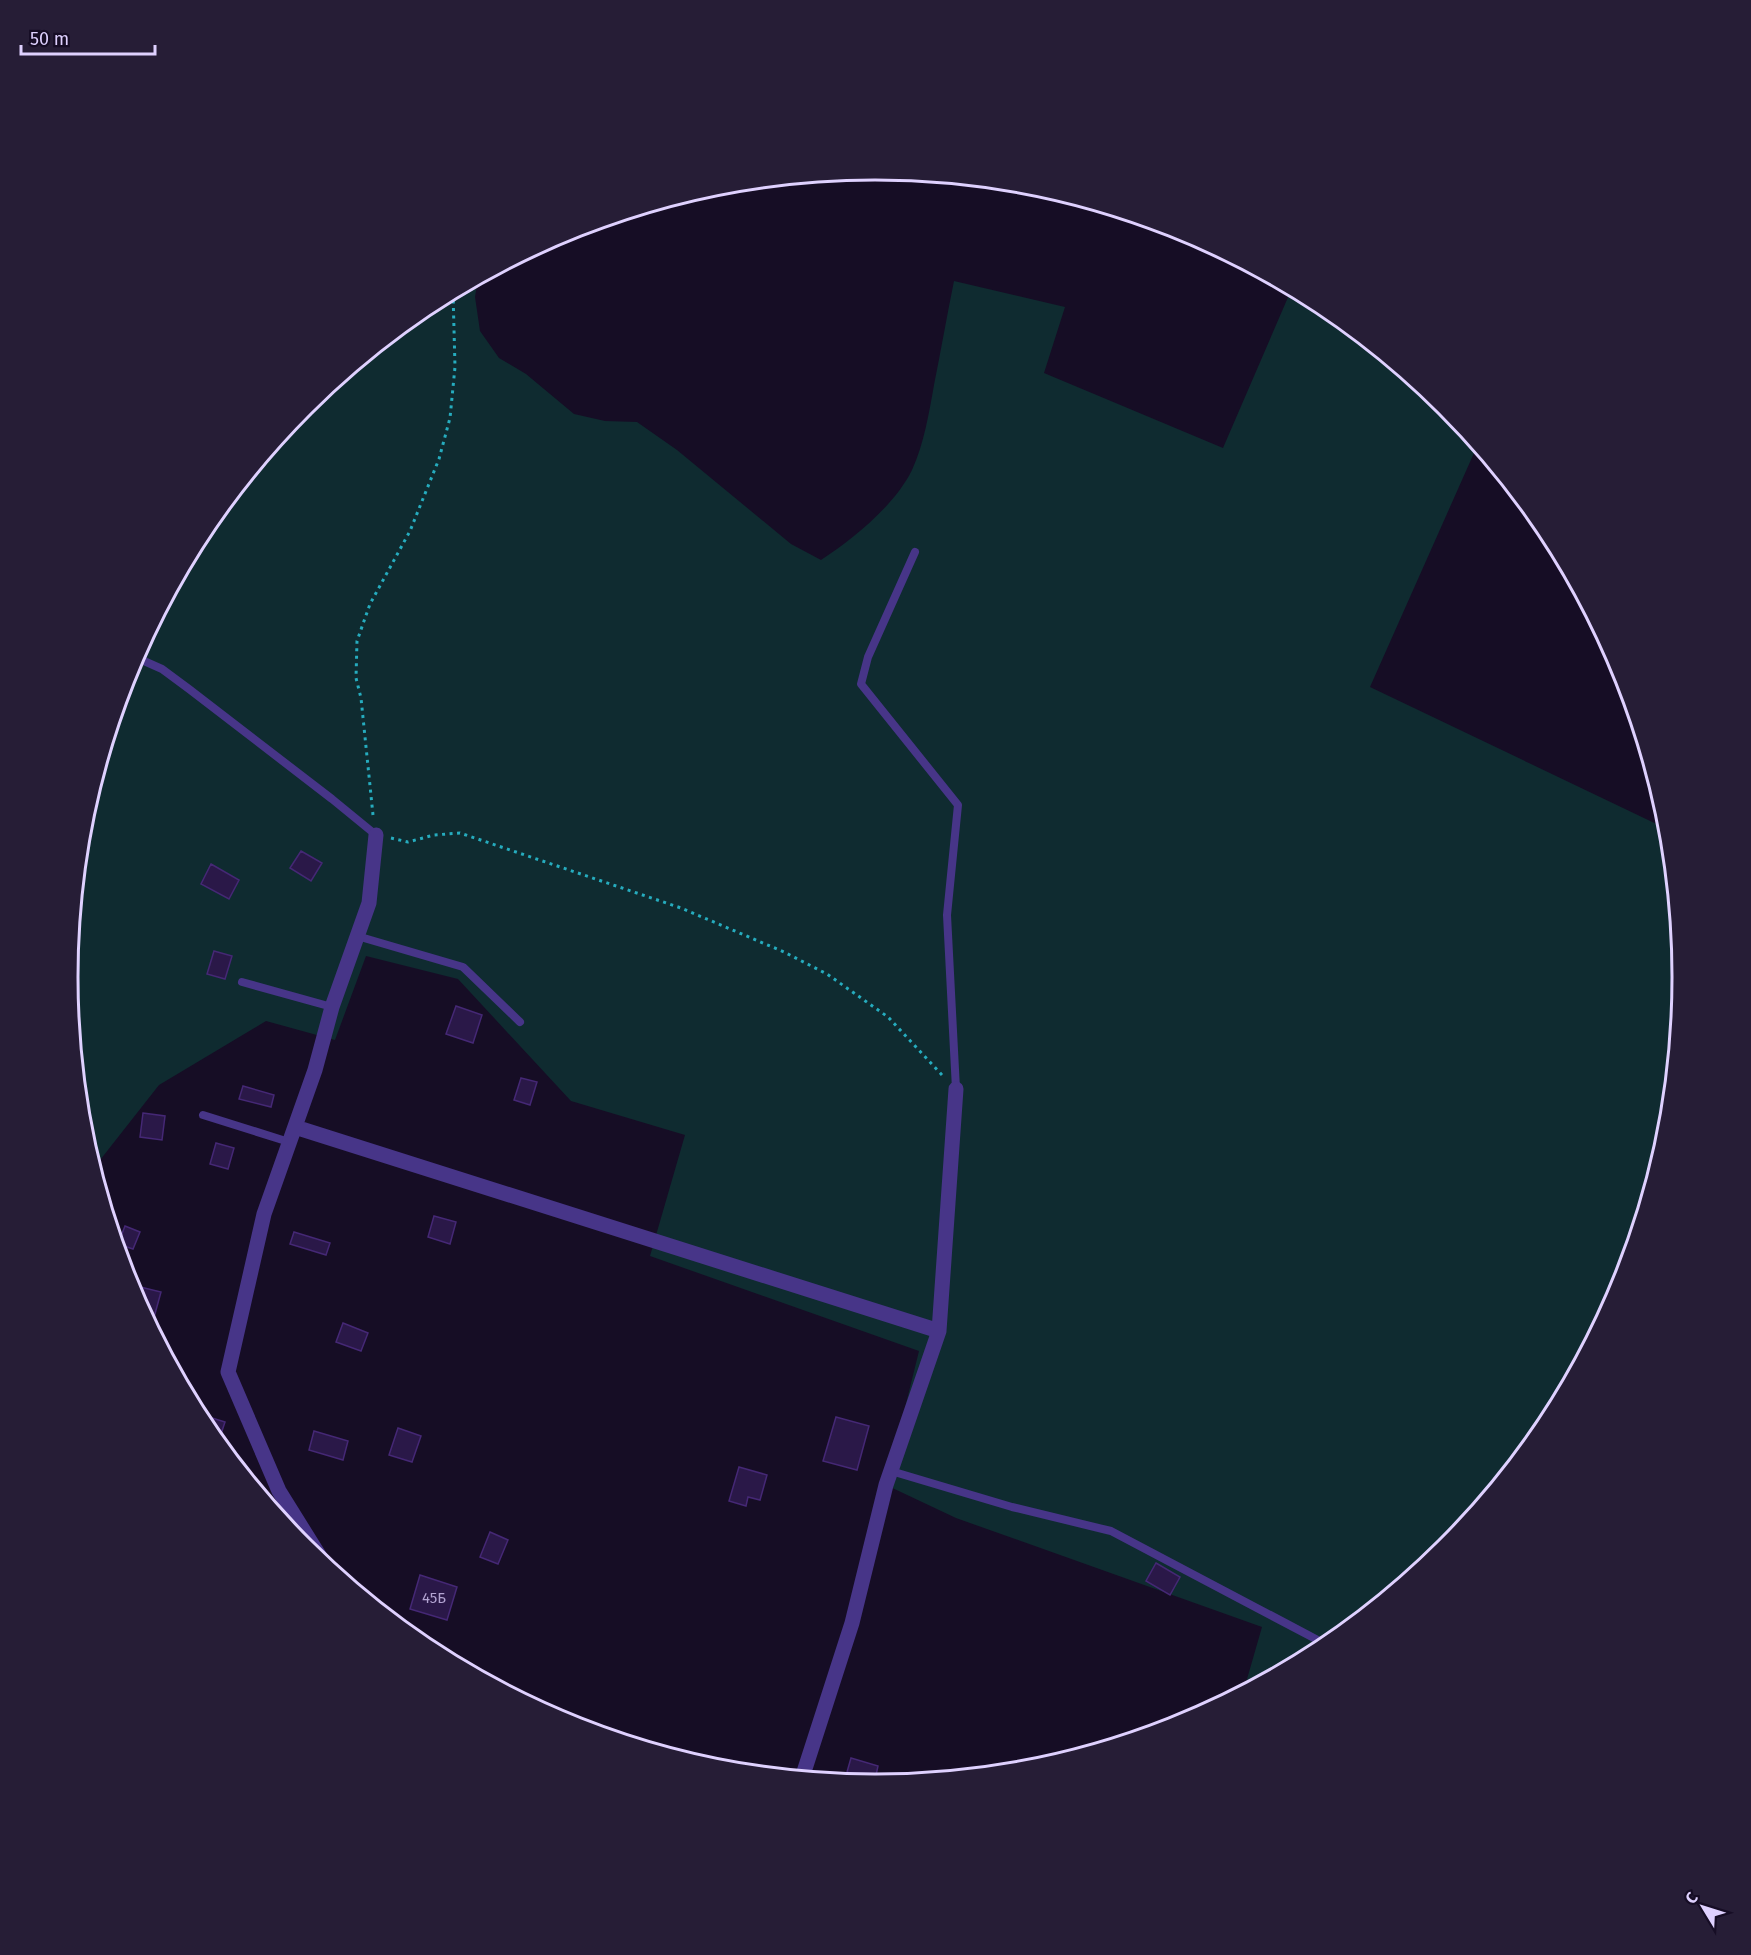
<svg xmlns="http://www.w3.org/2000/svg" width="1751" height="1955" viewBox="0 0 1751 1955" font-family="'Fira Sans',sans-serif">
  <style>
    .green { fill: #0f2b30 }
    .building { fill: #2a1848; stroke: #452875; stroke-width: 1.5 }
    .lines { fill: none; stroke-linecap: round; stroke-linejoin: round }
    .path { stroke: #26acbe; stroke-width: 3; stroke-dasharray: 3 4.5; stroke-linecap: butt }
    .lane { stroke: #473588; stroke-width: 8 }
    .street { stroke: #473588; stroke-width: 15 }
    .labels { text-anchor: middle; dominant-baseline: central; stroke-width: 4.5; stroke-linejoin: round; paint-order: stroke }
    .number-label { font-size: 15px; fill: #b2a3d1 }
    .rim { fill: none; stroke: #dfd1ff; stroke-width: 3 }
  </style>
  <rect width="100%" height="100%" fill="#160d25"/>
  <path class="green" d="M478 278 475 297 480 331 499 358 526 374 574 414 605 421 637 422 677 450 791 544 821 560C853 539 895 505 912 470 924 444 929 413 934 385 941 350 947 315 954 281L1065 307 1044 373 1223 448 1292 288 1325 306 1447 406 1478 444 1370 687 1669 830 1683 978 1668 1135 1622 1287 1547 1427 1447 1549 1324 1650 1243 1693 1262 1627 956 1518 886 1485 919 1351 650 1256 685 1135 571 1101 458 979 366 956 335 1040 266 1021 159 1085 93 1169 83 1135 68 977 83 820 129 668 204 528 304 406 427 305Z"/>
  <path class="building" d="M301 851 322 863 311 881 290 868Z
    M211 864 239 880 229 899 201 884Z
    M214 951 232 956 225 979 207 974Z
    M456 1006 482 1015 473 1043 446 1034Z
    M521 1078 537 1082 530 1105 514 1100Z
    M243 1086 274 1095 271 1107 239 1099Z
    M143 1113 165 1116 162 1140 140 1137Z
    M216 1143 234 1148 228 1169 210 1164Z
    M434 1216 456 1222 450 1244 428 1237Z
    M125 1226 140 1232 133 1249 118 1244Z
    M294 1232 330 1243 326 1255 290 1244Z
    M128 1284 161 1292 153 1321 147 1319Z
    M343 1323 368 1333 361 1351 336 1342Z
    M196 1413 225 1422 218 1443 203 1426Z
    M836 1417 869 1426 857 1470 823 1461Z
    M398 1428 421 1436 412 1462 389 1455Z
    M314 1431 348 1441 343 1460 309 1450Z
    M739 1467 767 1475 760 1500 748 1497 746 1506 729 1501Z
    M490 1532 508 1540 498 1564 480 1557Z
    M1156 1563 1180 1577 1170 1595 1146 1581Z
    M420 1575 457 1587 447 1620 410 1609Z
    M851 1758 878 1766 875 1780 847 1772Z"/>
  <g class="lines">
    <path class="path" d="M373 815 361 698 356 678 357 641 370 604 410 531 439 459 450 418 455 367 453 292
      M391 838 408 842 434 835 460 833 681 908 784 952 827 974 888 1017 942 1075"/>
    <path class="lane" d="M915 552 868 657 861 684 958 805 947 915 956 1089
      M135 657 162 669 189 689 332 799 376 835
      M357 936 463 967 520 1022
      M242 982 332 1007
      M203 1115 289 1142
      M891 1471 1012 1507 1111 1531 1329 1646"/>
    <path class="street" d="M295 1127 939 1331
      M327 1568 279 1491 228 1372 264 1214 315 1070 332 1007 369 903 376 835
      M802 1778 852 1623 886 1485 939 1331 956 1089"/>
  </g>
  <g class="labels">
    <g class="number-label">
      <text x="434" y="1598">45Б</text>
    </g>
  </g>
  <path d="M0 0H1751V1955H0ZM78 977a797 797 0 1 1 1594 0a797 797 0 1 1-1594 0Z" fill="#261d36" fill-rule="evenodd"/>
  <path class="rim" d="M78 977a797 797 0 1 1 1594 0a797 797 0 1 1-1594 0Z"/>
  <g transform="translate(1703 1907) rotate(308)" stroke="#160d25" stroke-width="4.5" paint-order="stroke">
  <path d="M0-4.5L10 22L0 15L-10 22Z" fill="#dfd1ff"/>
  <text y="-9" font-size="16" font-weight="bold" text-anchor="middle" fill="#dfd1ff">С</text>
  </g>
  <path d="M21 45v9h134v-9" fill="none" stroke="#dfd1ff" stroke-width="3"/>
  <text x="30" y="45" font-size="18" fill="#dfd1ff" stroke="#160d25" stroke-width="4.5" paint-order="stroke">50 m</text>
</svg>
